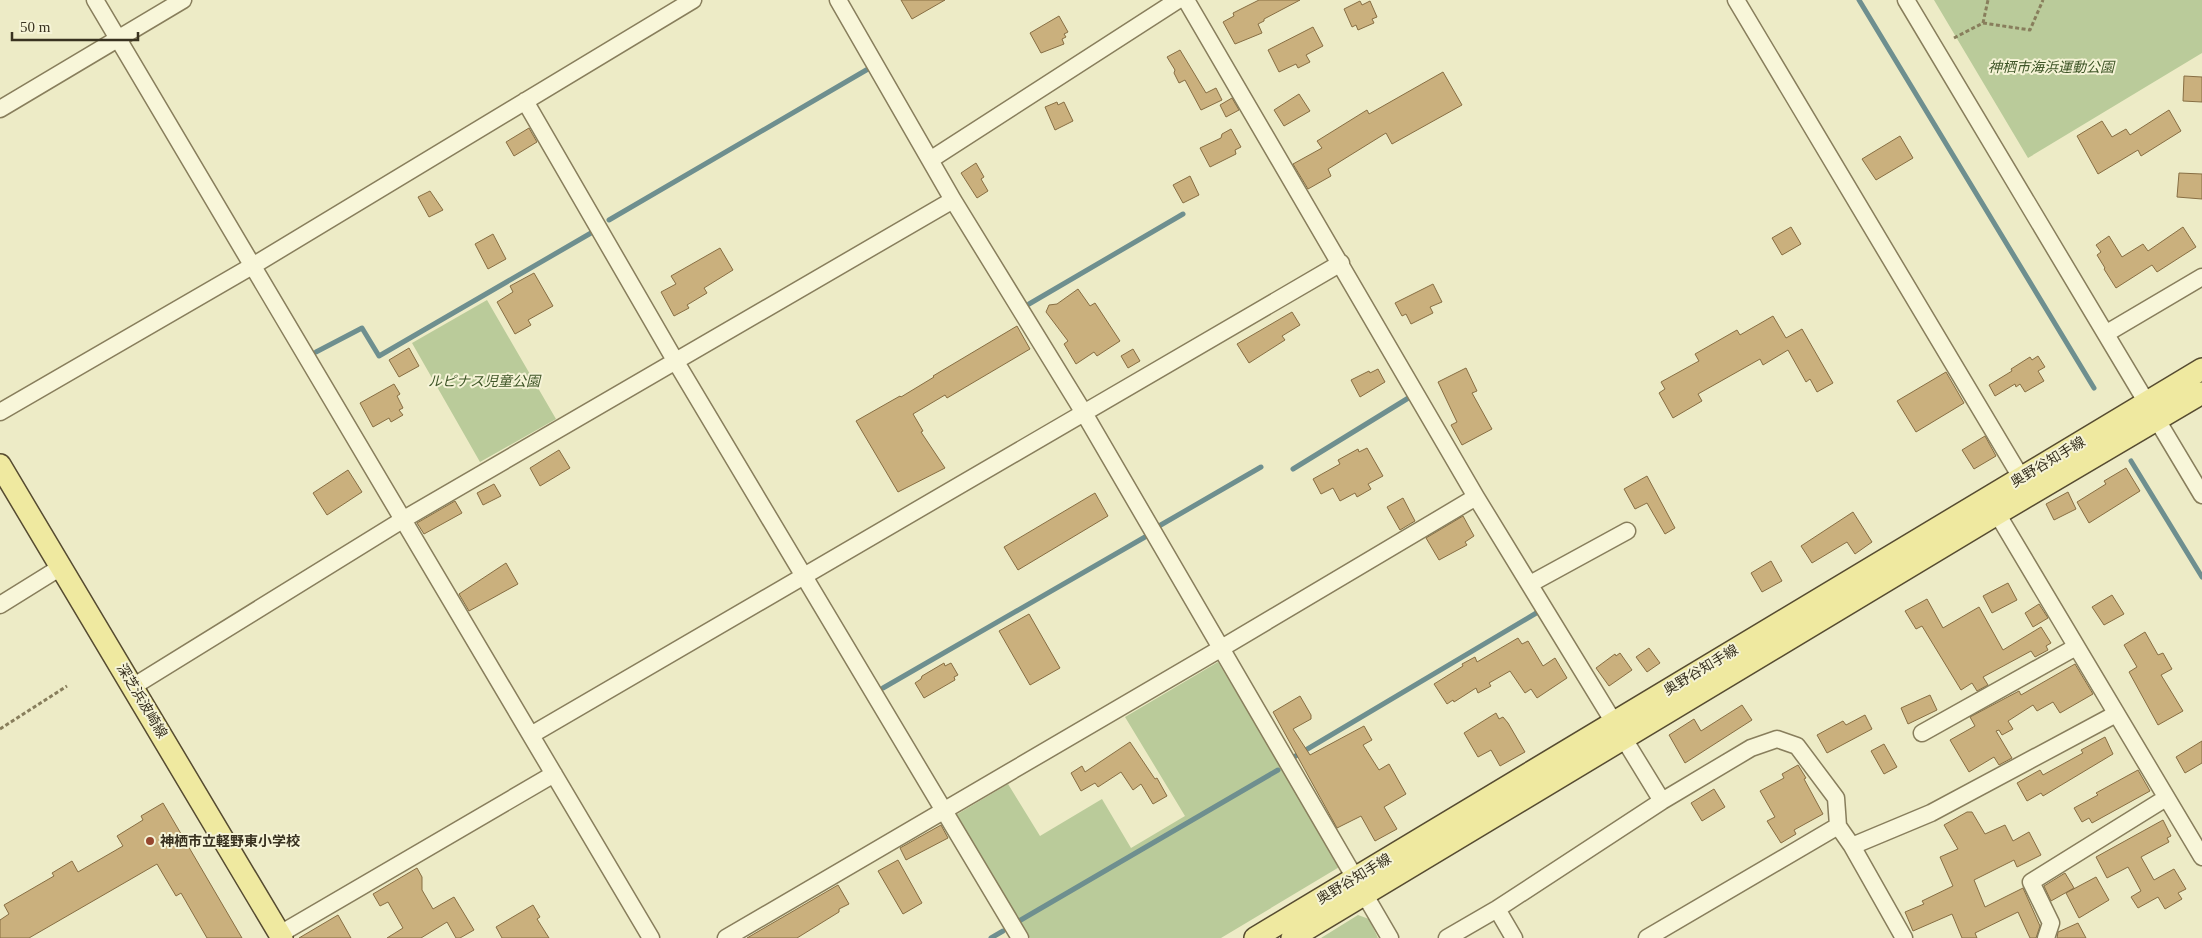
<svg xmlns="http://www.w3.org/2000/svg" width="2202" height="938" viewBox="0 0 2202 938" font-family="'Times New Roman','Noto Sans JP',serif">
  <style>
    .green { fill: #bacb9a }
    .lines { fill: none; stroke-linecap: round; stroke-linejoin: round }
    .stream { stroke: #6e8f8f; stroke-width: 5 }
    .building { fill: #cab07d; stroke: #876e43 }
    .minor-casing { stroke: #887e5c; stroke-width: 19 }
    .major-casing { stroke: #564b30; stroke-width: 24 }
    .path { stroke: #887e5c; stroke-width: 3; stroke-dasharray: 4 2.5; stroke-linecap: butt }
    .minor { stroke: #f8f6d9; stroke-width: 16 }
    .major { stroke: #efe9a0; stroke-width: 21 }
    .poi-dot { fill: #96462e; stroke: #f5f3d6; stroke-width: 2 }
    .labels { text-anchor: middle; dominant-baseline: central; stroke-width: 4; stroke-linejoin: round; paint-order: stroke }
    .park-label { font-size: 14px; font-style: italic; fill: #3e5527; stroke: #f5f3d6 }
    .street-label { font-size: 14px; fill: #393220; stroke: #f5f3d6 }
    .poi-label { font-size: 14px; font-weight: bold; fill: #393220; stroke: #f5f3d6; text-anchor: start }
  </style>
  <rect width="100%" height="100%" fill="#edebc6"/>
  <path class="green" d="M1934 0H2202V53L2028 158Z
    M487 300 556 419 480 462 412 343Z
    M1218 662 1341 866 1221 938H1030L956 815 1008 784 1040 836 1102 799 1131 848 1185 816 1125 717Z
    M1358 915 1369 919 1378 938H1321Z"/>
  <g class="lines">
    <path class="stream" d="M1859 0 2094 388
      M609 220 868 69
      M1029 304 1183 214
      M316 352 362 328 379 356 591 233
      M2131 461 2202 577
      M1293 469 1410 397
      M1159 526 1261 467
      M883 688 1145 537
      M1294 757 1538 612
      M1019 921 1278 770
      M991 938 1003 931"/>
  </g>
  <path class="building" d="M901 0H945L912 19Z
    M1259 0H1300L1264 19V21L1258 24 1262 33 1235 44 1223 22 1234 16 1233 13Z
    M1360 1 1362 5 1370 1 1377 17 1372 19 1374 23 1358 30 1356 25 1352 27 1344 9Z
    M1059 16 1068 32 1064 34 1066 37 1062 39 1064 44 1041 53 1030 33Z
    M1313 27 1323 46 1306 55 1310 62 1298 68 1296 64 1279 72 1268 50Z
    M1180 50 1206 93 1216 88 1222 100 1201 110 1185 80 1179 83 1174 73 1175 70 1167 57Z
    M1443 72 1462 105 1392 144 1386 133 1328 169 1331 176 1308 189 1293 164 1322 148 1317 141 1367 110 1369 114Z
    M2184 76 2202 77V102L2183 101Z
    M1299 94 1310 111 1284 126 1274 110Z
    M1232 98 1239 110 1226 117 1220 105Z
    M1057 102 1058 105 1064 102 1073 121 1055 130 1045 107Z
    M2169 110 2181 131 2141 156 2138 150 2098 174 2077 136 2102 121 2112 137 2126 129 2130 135Z
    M529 128 537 142 514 156 506 142Z
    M1231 129 1241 147 1235 150 1236 154 1210 167 1200 148 1221 138 1222 134Z
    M1900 136 1913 158 1876 180 1862 159Z
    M976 163 984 177 981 179 988 191 977 198 961 173Z
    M2179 173 2202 174V199L2177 197Z
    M1190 176 1199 195 1183 203 1173 185Z
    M430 191 443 210 429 217 418 197Z
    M1791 227 1801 244 1782 255 1772 238Z
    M2183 227 2196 247 2157 272 2152 265 2116 288 2104 269 2105 268 2097 255 2101 252 2096 245 2109 236 2122 257 2143 244 2148 251Z
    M493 234 506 259 488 269 475 244Z
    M720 248 733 270 704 288 707 293 687 305 689 308 674 316 661 292 676 284 671 276Z
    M534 273 553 306 528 320 531 325 515 334 497 302 513 292 510 286Z
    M1433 284 1442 302 1430 307 1433 313 1411 324 1406 314 1402 316 1395 303Z
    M1078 289 1090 306 1095 303 1120 341 1097 356 1094 352 1076 364 1064 344 1068 341 1046 312 1049 305 1057 304Z
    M1292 312 1300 325 1282 336 1285 340 1249 363 1237 344Z
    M1773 316 1786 338 1802 329 1833 383 1817 392 1810 379 1806 382 1788 350 1763 365 1760 359 1698 394 1702 401 1673 418 1659 393 1665 389 1661 382 1699 361 1695 354 1737 330 1740 335Z
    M1017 326 1030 349 947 398 945 395 913 414 923 431 921 432 945 468 898 492 856 421 900 396 901 397 934 377 933 376Z
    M409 348 419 366 399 377 389 360Z
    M1133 349 1140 361 1128 368 1121 356Z
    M2038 356 2045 367 2038 371 2044 381 2025 392 2020 384 2016 387 2015 384 1995 396 1989 385 2012 371 2011 369 2030 357 2032 360Z
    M1466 368 1477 391 1472 393 1492 429 1462 445 1451 425 1457 422 1438 382Z
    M1378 369 1385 382 1360 397 1351 380 1369 371 1370 373Z
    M1946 372 1964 403 1916 432 1897 401Z
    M394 384 400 394 397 396 403 408 399 410 403 415 391 422 389 418 373 427 360 403Z
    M1985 436 1996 456 1974 469 1962 450Z
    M1367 448 1383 476 1368 484 1371 489 1357 497 1355 493 1340 501 1333 488 1321 494 1313 479 1340 464 1338 460 1358 449 1359 452Z
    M559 450 570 468 540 486 530 468Z
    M2126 468 2140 491 2089 523 2077 502 2106 484 2104 481Z
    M348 470 362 492 327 515 313 493Z
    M1647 476 1675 528 1665 534 1647 503 1635 509 1624 489Z
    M494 484 501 496 483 505 477 493Z
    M2068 492 2076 509 2054 520 2046 504Z
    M1095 493 1108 516 1018 570 1004 547Z
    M1403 498 1415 521 1400 530 1387 507Z
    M455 501 462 513 424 534 417 523Z
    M1853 512 1872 542 1855 554 1847 542 1812 563 1801 546Z
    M1463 516 1474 536 1465 542 1467 545 1439 560 1426 538Z
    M1771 561 1782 581 1762 592 1751 573Z
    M506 563 518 584 469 611 459 594Z
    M2008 583 2017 600 1992 613 1983 596Z
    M2112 595 2124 614 2104 625 2092 607Z
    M1927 599 1943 628 1979 607 2003 650 2041 627 2051 643 2046 646 2048 650 2035 657 2031 651 1983 677 1988 685 1977 691 1972 683 1961 690 1922 626 1916 629 1905 611Z
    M2039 604 2048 618 2033 627 2025 613Z
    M1029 614 1060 668 1030 685 999 631Z
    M2145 632 2158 655 2163 653 2172 669 2161 675 2183 711 2158 725 2129 672 2137 667 2124 645Z
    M1518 638 1522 644 1528 641 1543 666 1555 658 1567 678 1537 698 1531 689 1525 693 1510 671 1489 683 1491 686 1478 693 1476 688 1454 702 1453 700 1447 704 1434 684 1463 666 1462 664 1475 657 1477 662Z
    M1649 648 1660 663 1647 672 1636 657Z
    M1620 653 1632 670 1609 686 1596 668 1615 654 1616 656Z
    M944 663 945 666 951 663 958 675 954 677 955 680 924 698 915 683 921 679 922 676Z
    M2075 664 2093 694 2060 713 2053 702 2037 711 2033 705 2008 721 2013 729 2002 735 1999 730 1996 731 2012 758 1999 765 1994 757 1969 772 1950 740 1975 726 1970 717 2019 691 2021 695Z
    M1930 695 1937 710 1908 724 1901 708Z
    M1300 696 1311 715V719L1293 729 1310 755 1364 726 1372 740 1363 745 1379 770 1389 764 1406 794 1384 807 1397 829 1375 841 1361 816 1337 828 1273 712Z
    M1742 705 1752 720 1685 763 1669 735 1694 719 1701 731Z
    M1496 713 1499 719 1503 717 1508 723 1525 752 1500 766 1491 750 1478 757 1464 733Z
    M1865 715 1872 729 1827 753 1817 735 1843 721 1846 725Z
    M2105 737 2113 754 2043 796 2041 793 2027 801 2017 783 2040 770 2043 775 2083 753 2081 750Z
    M2202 741V763L2185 773 2176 757Z
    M1130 742 1155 779 1157 778 1167 796 1153 804 1141 784 1133 790 1121 772 1098 787 1095 783 1081 791 1071 773 1082 766 1085 772Z
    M1884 744 1897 767 1884 774 1871 751Z
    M1798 765 1806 778 1804 779 1823 814 1794 830 1796 834 1781 843 1767 821 1775 817 1760 791 1784 778 1782 774Z
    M2138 770 2150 791 2092 823 2089 818 2082 822 2074 808 2098 795 2096 793Z
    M1714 789 1725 807 1702 821 1691 803Z
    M163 803 242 938H207L181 893 176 896 157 864 29 938H0V920L9 914 4 905 54 876 52 873 72 861 78 872 123 846 117 836 143 820 141 816Z
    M1967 812H1972L1985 834 2005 825 2013 841 2029 832 2041 855 2017 867 2014 860 1974 880 1985 907 2023 888 2040 926 2036 938H2030L2018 912 1975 933 1977 938H1962L1952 914 1913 931 1905 912 1924 904 1922 901 1953 886 1940 857 1958 849 1944 825Z
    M2163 820 2171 836 2167 838 2169 842 2141 857 2154 880 2174 869 2186 889 2178 893 2182 899 2165 909 2158 897 2138 908 2131 897 2141 891 2128 867 2107 878 2096 857Z
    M941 825 948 838 906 860 900 848Z
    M898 860 922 903 903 914 878 871Z
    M417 868 422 877V890L433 909 454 897 474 930 460 938H456L447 922 421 938H387L403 928 388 902 380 906 373 894Z
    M2065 873 2074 888 2051 901 2044 886Z
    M2096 877 2109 900 2079 918 2066 893Z
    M838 885 849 904 839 909V912L797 938H747Z
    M533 905 540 917 537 919 549 938H502L496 927Z
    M338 915 351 938H299Z
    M2078 923 2086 938H2057L2058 932Z"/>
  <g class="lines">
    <g class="minor-casing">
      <path id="minor" d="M95 0 651 938
        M838 0 953 200 1084 413 1390 938
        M1186 0 1476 497 1662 801
        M1736 0 2022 479
        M1906 0 2202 495
        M525 101 676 362 1020 938
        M0 109 183 0
        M930 160 1178 0
        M2107 333 2202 277
        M0 412 254 265 693 0
        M1992 505 2202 857
        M1530 584 1627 531
        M0 605 61 567
        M134 686 404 519 953 200
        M1922 733 2076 647
        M531 735 1341 263
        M1852 846 1931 813 2116 714
        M1497 909 1514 938
        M280 934 554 774
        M726 938 1220 649 1476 497
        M1447 938 1497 909 1662 801 1751 748 1777 739 1797 746 1836 798 1838 826 1852 846 1904 938
        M1647 938 1838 826
        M2046 938 2051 923 2031 882 2166 798"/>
    </g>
    <g class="major-casing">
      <path id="major" d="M0 465 282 938
        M1255 938 2202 369
        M1292 938 1997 514 2202 393"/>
    </g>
    <path class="path" d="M1983 23 2030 30 2043 0
      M1954 38 1983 23 1988 0
      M0 729 67 686"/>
    <use href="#minor" class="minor"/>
    <use href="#major" class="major"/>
  </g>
  <circle class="poi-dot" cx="150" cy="841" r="5"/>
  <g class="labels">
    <g class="park-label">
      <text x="2051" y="67">神栖市海浜運動公園</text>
      <text x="484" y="381">ルピナス児童公園</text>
    </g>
    <g class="street-label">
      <text transform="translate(2048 462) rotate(-31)">奥野谷知手線</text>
      <text transform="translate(1701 670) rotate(-31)">奥野谷知手線</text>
      <text transform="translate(142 701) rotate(59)">深芝浜波崎線</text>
      <text transform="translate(1354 879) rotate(-31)">奥野谷知手線</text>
    </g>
    <g class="poi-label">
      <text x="160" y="841">神栖市立軽野東小学校</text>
    </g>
  </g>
  <path d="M12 32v8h126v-8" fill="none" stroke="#393220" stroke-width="2.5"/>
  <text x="20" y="32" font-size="15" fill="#393220" stroke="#f5f3d6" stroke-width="4" paint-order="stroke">50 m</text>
</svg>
